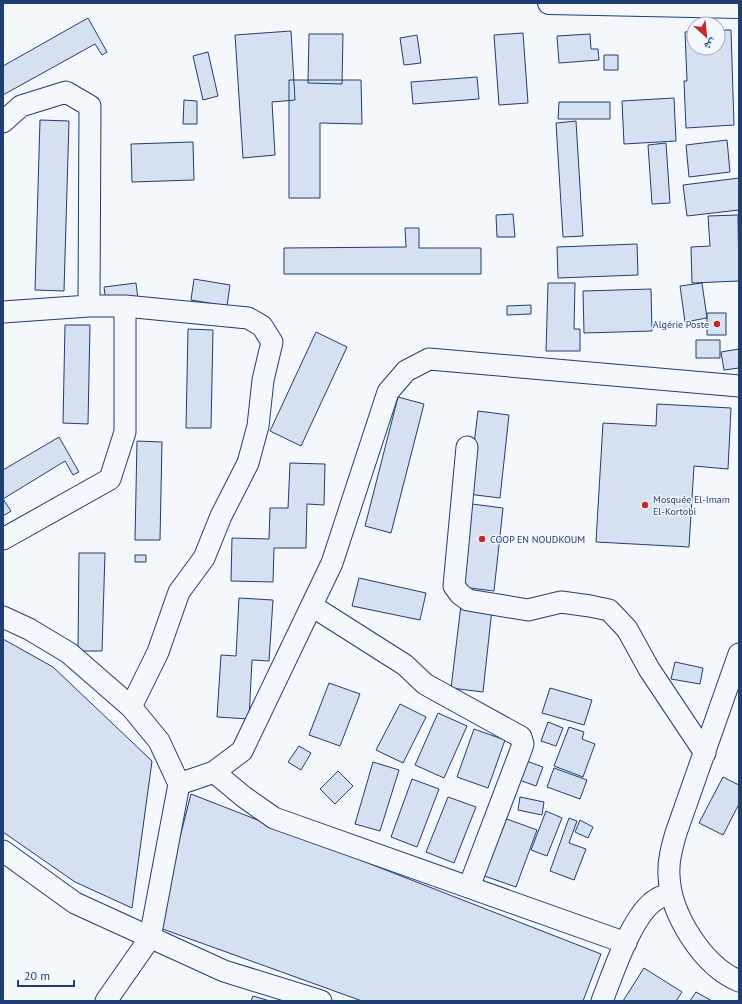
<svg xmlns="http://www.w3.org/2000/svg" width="742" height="1004" viewBox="0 0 742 1004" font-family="'PT Sans','Noto Naskh Arabic',sans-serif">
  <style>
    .building { fill: #d5e0f0; stroke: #1d3f73 }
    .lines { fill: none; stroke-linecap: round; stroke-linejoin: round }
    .minor-casing { stroke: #1d3f73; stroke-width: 23 }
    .major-casing { stroke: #1d3f73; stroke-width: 24 }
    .minor { stroke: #f4f7fb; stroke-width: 21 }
    .major { stroke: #f4f7fb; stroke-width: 22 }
    .poi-dot { fill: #c62828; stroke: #f4f7fb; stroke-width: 1.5 }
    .labels { text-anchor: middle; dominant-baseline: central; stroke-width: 3; stroke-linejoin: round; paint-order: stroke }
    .poi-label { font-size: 10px; fill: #1d3f73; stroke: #f4f7fb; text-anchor: start }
  </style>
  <rect width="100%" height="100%" fill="#f4f7fb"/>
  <path class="building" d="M88 18 107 52 102 55 95 44 3 95V66Z
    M718 30H731L734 125 686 128 684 81H687L685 32 694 31V48H718Z
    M291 31 295 100 272 102 275 155 243 158 235 35Z
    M523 33 528 103 499 105 494 35Z
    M309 34H343L342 84 308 83Z
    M590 34 591 49H598L599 60 559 63 557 36Z
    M417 35 421 63 404 65 400 38Z
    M208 52 218 96 203 100 193 56Z
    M604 55H618V70H604Z
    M477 77 479 99 413 104 411 82Z
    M289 80H361L362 124 320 123V198H289Z
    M674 98 676 141 624 144 622 101Z
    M184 100 197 101V124H183Z
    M559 102H610V119H558Z
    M40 120 69 121 64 291 35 290Z
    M576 121 583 236 563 237 556 123Z
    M727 140 730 172 689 177 686 145Z
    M193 142 194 180 132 182 131 144Z
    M666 143 670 203 652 204 648 145Z
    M739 178V210L687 216 683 185Z
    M513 214 515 237H497L496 215Z
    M738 215 739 281 692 283 691 247 710 246 708 216Z
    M405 228H419V248H481V274H284V248L406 247Z
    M637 244 638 275 558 278 557 247Z
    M194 279 230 285 227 306 191 300Z
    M136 283 138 299 106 303 104 287Z
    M548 283H575L574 329H580V351H546Z
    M702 283 707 318 685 322 680 286Z
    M651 289 652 331 584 333 583 291Z
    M531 305V314L507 315V306Z
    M707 313H726V335H707Z
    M65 325H90L88 424 63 423Z
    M188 329 213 330 211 428H186Z
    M316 332 347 347 301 446 270 431Z
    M696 340H720V358H696Z
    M739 349V368L724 370 721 352Z
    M398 397 424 404 391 533 365 526Z
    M657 404 731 408 728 469 694 466 689 547 596 542 603 423 656 426Z
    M478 411 509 415 500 498 468 494Z
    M59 437 79 472 73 475 65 461 3 499V470Z
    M137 441 162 442 160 540H135Z
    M290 463 325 464 324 505 307 504 306 548H274L273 582 231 581 232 538 269 539 270 508H288Z
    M3 499 11 511 3 516Z
    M472 504 503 508 494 591 462 587Z
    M79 553H105L102 651H78Z
    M135 555H146V562H135Z
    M359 578 426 593 420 620 352 606Z
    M239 598 273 600 269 661 252 660 249 719 217 717 221 655 236 656Z
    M461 605 492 609 483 692 451 688Z
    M3 639 53 667 152 761 132 908 75 882 3 832Z
    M675 662 703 668 700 684 671 679Z
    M329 683 360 694 340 746 309 735Z
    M550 688 592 700 584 725 542 713Z
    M400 704 426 717 403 763 376 750Z
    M438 713 467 726 444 778 415 765Z
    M548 722 563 728 556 746 541 741Z
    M569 727 584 732 582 739 595 744 583 777 554 766Z
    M474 729 505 740 488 788 457 777Z
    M299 746 311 753 301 770 288 762Z
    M518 758 543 767 536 786 511 777Z
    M373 762 399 770 380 831 355 824Z
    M554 768 587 780 580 799 547 787Z
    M338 771 353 786 335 804 320 789Z
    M723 777 739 785V804L723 835 699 823Z
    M412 779 439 789 417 847 391 837Z
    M191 794 601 954 583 1001H362L157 927Z
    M448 797 476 807 454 863 426 852Z
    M520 797 544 802 542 815 518 810Z
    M546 811 562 818 547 856 531 850Z
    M493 814 537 830 516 887 473 872Z
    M569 818 577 821 569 843 586 849 574 880 550 871Z
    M580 820 593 827 588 838 575 832Z
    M644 968 682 992 676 1001H623Z
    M696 992 712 1001H690Z
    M253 996 270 1001H251Z"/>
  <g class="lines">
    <g class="minor-casing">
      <path id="minor" d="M3 122 21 106 66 92 90 106 89 306
        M125 306 248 318 262 326 272 342 263 380 258 426 248 463 221 516 204 558 179 592 158 652 131 707
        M3 312 89 306H125V432L110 479 3 539
        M467 447 454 586 460 594 468 600 528 610 561 602 590 606 609 610 627 629 649 669 705 753
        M312 606 405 665 425 684 521 737 523 744 521 750 469 887
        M3 617 29 629 69 653 131 707 159 741 179 784 150 938 106 1001
        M739 654 676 833C672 847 668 861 669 875 670 914 703 966 739 981
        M214 772 244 797 274 818 626 943
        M179 784 214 772 242 751 332 563 388 392 406 371 429 359 739 386
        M3 851 75 903 224 971 321 1001
        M602 1001C613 974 632 913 657 899 661 896 667 895 671 894"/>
    </g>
    <g class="major-casing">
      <path id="major" d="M549 3 739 7"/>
    </g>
    <use href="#minor" class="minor"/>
    <use href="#major" class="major"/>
  </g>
  <g class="poi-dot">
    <circle cx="717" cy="324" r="4"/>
    <circle cx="645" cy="505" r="4"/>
    <circle cx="482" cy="539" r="4"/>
  </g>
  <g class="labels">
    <g class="poi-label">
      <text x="709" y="324" text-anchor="end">Algérie Poste</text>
      <text x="653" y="499">Mosquée El-Imam<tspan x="653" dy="12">El-Kortobi</tspan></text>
      <text x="490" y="539">COOP EN NOUDKOUM</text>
    </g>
  </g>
  <rect width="742" height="1004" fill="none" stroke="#1d3f73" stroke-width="8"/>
  <g transform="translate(706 36) rotate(153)"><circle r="19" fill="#f4f7fb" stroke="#9eadc5"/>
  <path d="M0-3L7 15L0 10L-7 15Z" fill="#c62828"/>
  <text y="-6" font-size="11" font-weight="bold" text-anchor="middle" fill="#1d3f73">ش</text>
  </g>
  <path d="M18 980v6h56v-6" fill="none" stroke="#1d3f73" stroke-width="2"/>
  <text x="24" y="980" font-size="12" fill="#1d3f73" stroke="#f4f7fb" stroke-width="3" paint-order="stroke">20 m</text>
</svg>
